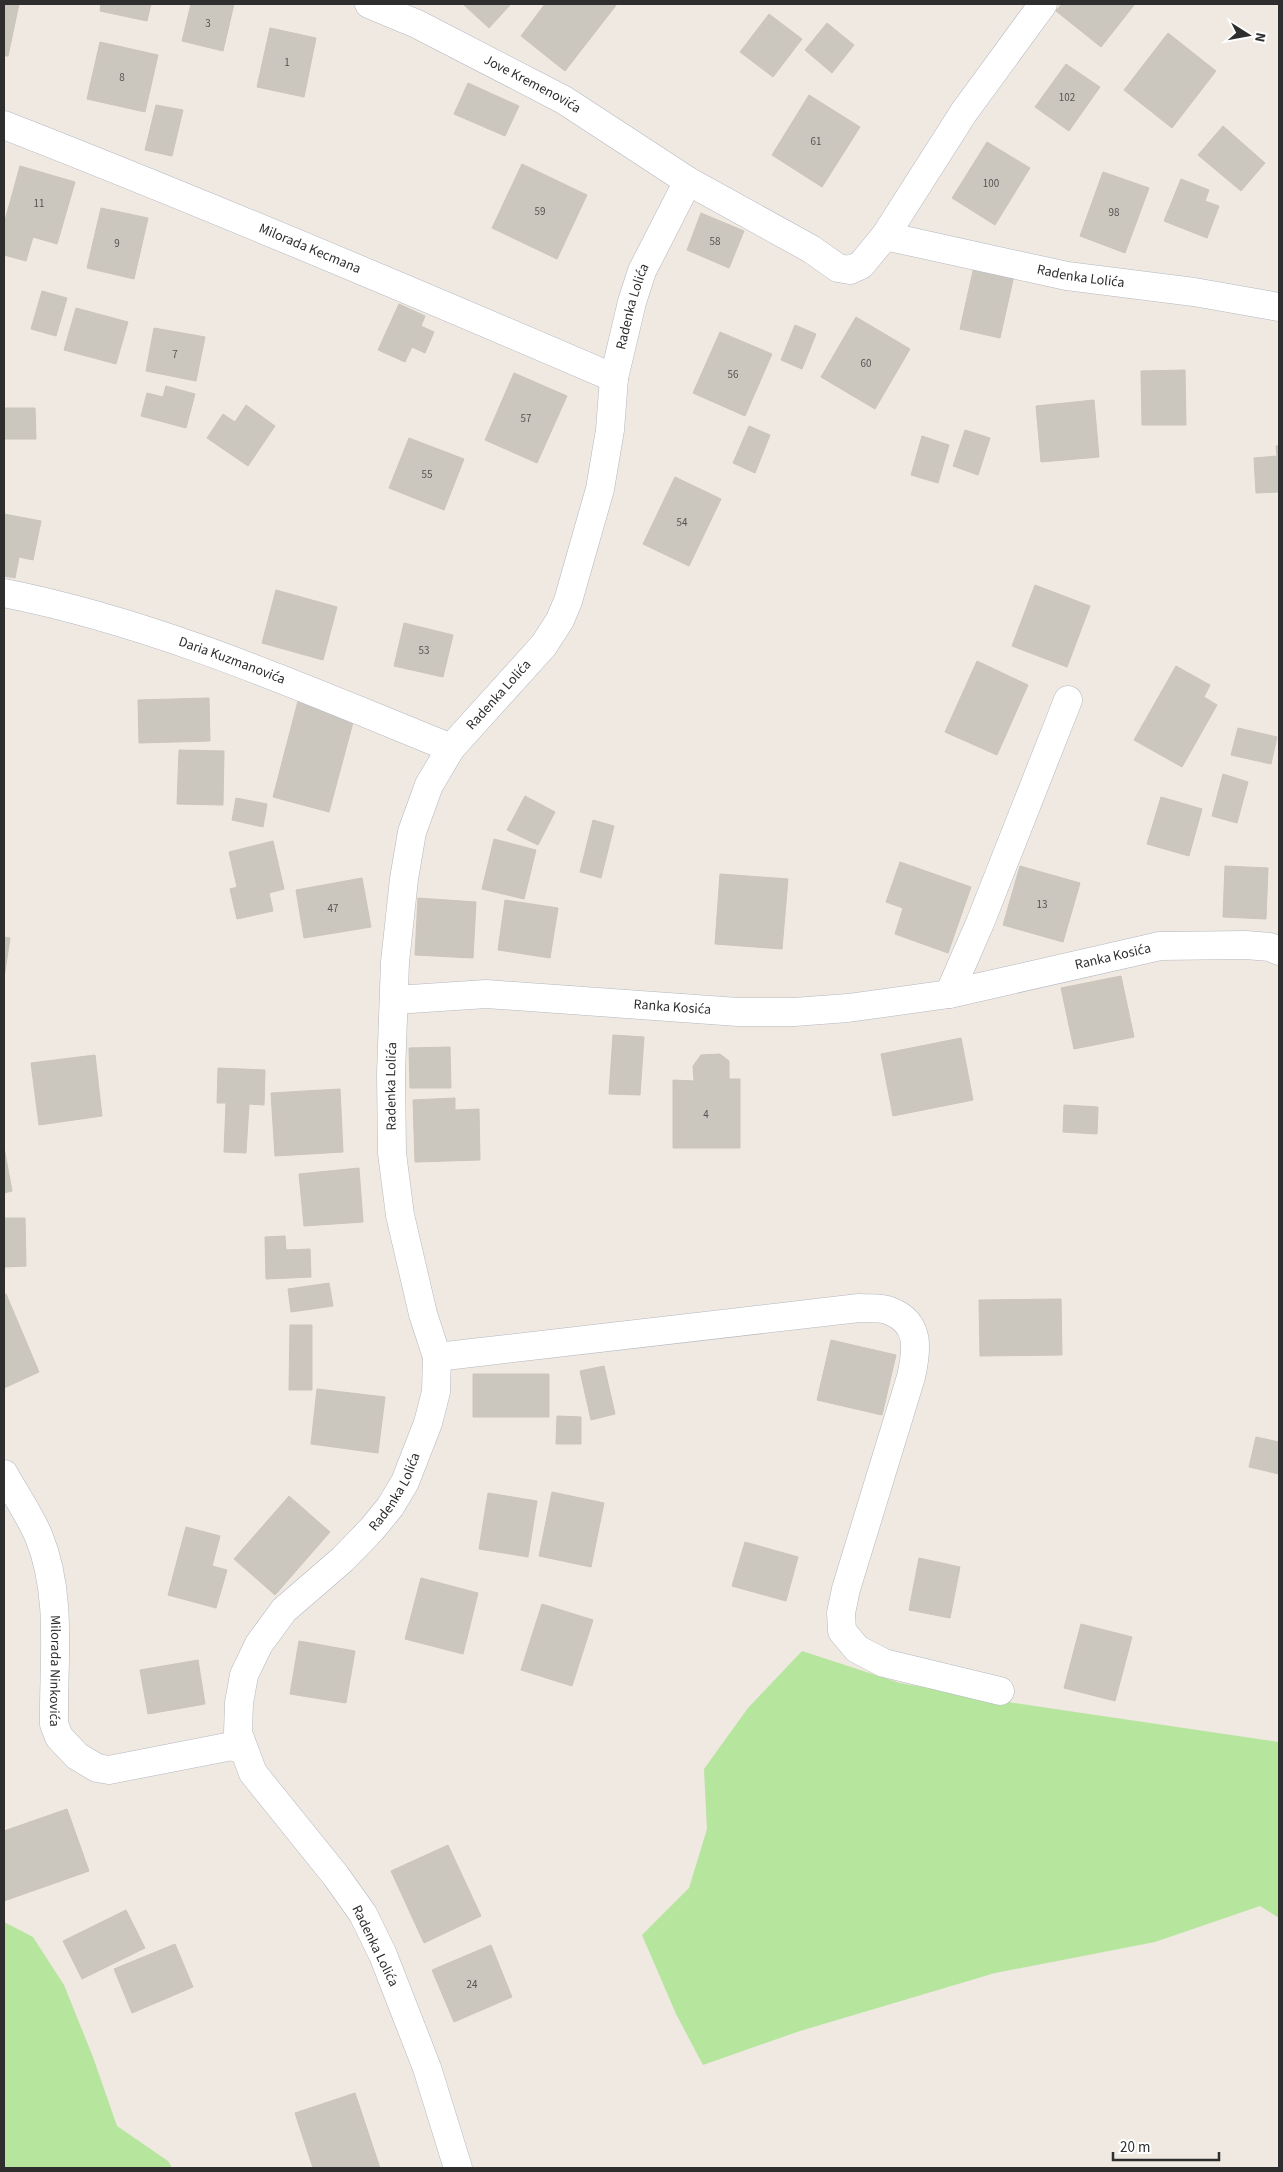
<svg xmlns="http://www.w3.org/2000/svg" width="1283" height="2172" viewBox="0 0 1283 2172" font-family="'Source Sans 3',sans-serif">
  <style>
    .green { fill: #b6e59e }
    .building { fill: #cbc7bf; stroke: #cbc5ba }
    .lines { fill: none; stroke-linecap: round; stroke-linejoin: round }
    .street-casing { stroke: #b4b7c1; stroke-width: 29 }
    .street { stroke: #fff; stroke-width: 28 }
    .labels { text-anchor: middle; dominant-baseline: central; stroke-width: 5; stroke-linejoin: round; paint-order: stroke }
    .number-label { font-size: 11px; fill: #555452 }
    .street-label { font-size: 14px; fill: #2e2e2e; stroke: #fff }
  </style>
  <rect width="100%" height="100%" fill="#efe9e1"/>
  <path class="green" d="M802 1651 900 1683 1008 1702 1279 1742V1918L1260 1906 1155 1942 995 1973 800 2031 703 2065 676 2014 642 1935 689 1888 707 1829 704 1769 748 1708Z
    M4 1922 33 1937 64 1985 93 2057 117 2126 168 2161 172 2168H4Z"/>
  <path class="building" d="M4 4H19L8 56H4Z
    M101 4H151L147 21 100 11Z
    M191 4H234L223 51 182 41Z
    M463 4H511L489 28Z
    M545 4H617L565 71 521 36Z
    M1062 4H1135L1101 47 1056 11Z
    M769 14 802 39 773 77 740 52Z
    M827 23 854 45 832 73 805 50Z
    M270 28 316 38 304 97 257 87Z
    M1168 33 1216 71 1172 128 1124 90Z
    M100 42 158 55 145 112 87 99Z
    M1066 64 1100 87 1069 131 1035 107Z
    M468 83 519 106 505 136 454 114Z
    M809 95 860 127 822 187 772 155Z
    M156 105 183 110 172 156 145 150Z
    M1223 126 1265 163 1241 191 1198 155Z
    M987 142 1030 168 995 225 952 198Z
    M522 164 587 195 557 259 492 228Z
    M20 166 75 182 57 244 33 237 26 261 4 255V224Z
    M1103 172 1149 188 1125 253 1080 236Z
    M1181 179 1209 190 1205 201 1219 206 1207 238 1164 221Z
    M101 208 148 218 134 279 87 268Z
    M701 213 744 231 729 268 687 250Z
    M975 262 1015 271 1000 338 960 329Z
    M42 291 67 298 56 336 31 329Z
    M399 304 425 316 421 326 434 332 425 353 412 347 405 362 378 350Z
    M76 308 128 322 116 364 64 350Z
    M856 317 910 349 875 409 821 377Z
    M795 325 816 334 802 369 781 360Z
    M154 328 205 337 196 381 146 371Z
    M720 332 772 354 745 416 693 393Z
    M1185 370 1186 425H1142L1141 371Z
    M514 373 567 396 537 463 485 440Z
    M166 386 195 394 186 428 141 416 147 393 163 397Z
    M1094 400 1099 457 1041 462 1036 406Z
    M246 405 275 426 248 466 207 438 223 414 235 422Z
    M4 408H35L36 439H4Z
    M749 426 770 435 755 473 733 463Z
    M965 430 990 438 978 475 953 466Z
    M922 436 949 445 938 483 911 475Z
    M409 438 464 459 444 510 389 488Z
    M1276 446H1279V492L1256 493 1254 458 1277 456Z
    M675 477 721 499 689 566 643 544Z
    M4 514 41 521 33 560 19 557 15 578 4 576Z
    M1035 585 1090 606 1067 667 1012 646Z
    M276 590 337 607 323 660 262 643Z
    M404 623 453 635 443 677 394 666Z
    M977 661 1028 685 997 755 945 732Z
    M1176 666 1210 685 1204 697 1217 705 1182 767 1134 740Z
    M209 698 210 741 139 743 138 700Z
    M298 701 355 715 329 812 273 797Z
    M1238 728 1277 737 1271 764 1231 755Z
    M179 750 224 751 223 805 177 804Z
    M1223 774 1248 782 1237 823 1212 816Z
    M525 796 555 812 538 845 507 830Z
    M1161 797 1202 809 1189 856 1147 844Z
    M236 798 267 804 263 827 232 820Z
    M593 820 614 826 601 878 580 872Z
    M494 839 536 850 524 899 482 889Z
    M273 841 284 889 269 893 273 911 237 919 230 889 237 887 229 852Z
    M900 862 971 887 948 953 895 934 903 908 886 902Z
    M1020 866 1080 883 1063 942 1003 925Z
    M1225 866 1268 868 1266 919 1223 917Z
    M720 874 788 879 782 949 715 944Z
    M362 878 371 927 304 938 296 890Z
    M418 898 476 902 473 958 415 955Z
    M505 900 558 908 550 958 498 950Z
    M4 937 10 938 4 978Z
    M1121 976 1134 1037 1074 1049 1061 988Z
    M613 1035 644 1037 640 1095 609 1094Z
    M961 1038 973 1100 893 1116 881 1054Z
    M450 1047 451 1088H410L409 1048Z
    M720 1054 729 1061V1079H740V1148H673V1080L694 1081 693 1066 701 1055Z
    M95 1055 102 1116 39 1125 31 1063Z
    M218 1068 265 1070 264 1105 249 1104 246 1153 224 1152 226 1103H217Z
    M340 1089 343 1152 275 1156 271 1093Z
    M455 1098V1110L479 1109 480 1160 415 1162 413 1100Z
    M1064 1105 1098 1107 1097 1134 1063 1132Z
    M4 1147 12 1191 4 1193Z
    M359 1168 363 1222 304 1226 299 1174Z
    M4 1218H25L26 1266 4 1267Z
    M285 1236 286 1250 310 1249 311 1277 266 1279 265 1237Z
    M329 1283 333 1306 291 1312 288 1289Z
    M6 1294 39 1372 4 1388V1295Z
    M1061 1299 1062 1355 980 1356 979 1300Z
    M290 1325H312V1390H289Z
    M831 1340 896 1355 882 1415 817 1400Z
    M604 1366 615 1414 591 1420 580 1371Z
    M473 1374H549V1417H473Z
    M317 1389 385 1397 378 1453 311 1444Z
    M557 1416 581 1417V1444H556Z
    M1256 1437 1279 1442V1474L1249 1467Z
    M552 1492 604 1503 591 1567 539 1556Z
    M488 1493 537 1501 528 1557 479 1549Z
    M289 1496 330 1532 275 1595 234 1559Z
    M186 1527 220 1536 212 1566 227 1570 216 1608 168 1595Z
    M745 1542 798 1557 786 1601 732 1586Z
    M919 1558 960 1567 950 1618 909 1610Z
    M421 1578 478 1593 463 1654 405 1639Z
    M542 1604 593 1620 572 1686 521 1670Z
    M1081 1624 1132 1637 1115 1701 1064 1688Z
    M299 1641 355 1651 346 1703 290 1694Z
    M198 1660 205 1704 148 1714 140 1670Z
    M67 1809 89 1871 4 1901V1831Z
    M448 1845 481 1916 424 1943 391 1871Z
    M126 1910 145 1948 82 1979 63 1941Z
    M175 1944 193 1987 132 2013 114 1969Z
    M491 1945 512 1997 454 2022 432 1970Z
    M355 2093 380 2168H313L295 2113Z"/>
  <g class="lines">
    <g class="street-casing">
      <g id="street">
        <path id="s1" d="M369 4 417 24 564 100 688 181 811 249 838 268 850 270 861 265 885 236 964 112 1043 4"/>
        <path id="s2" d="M4 125C209 205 412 291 614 378"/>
        <path id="s3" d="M885 236 1067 276 1194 292 1279 307"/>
        <path id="s4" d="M4 593C160 624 305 689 451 748"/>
        <path d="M949 994 980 923 1068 700"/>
        <path id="s5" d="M395 1000 486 994 738 1012H794L848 1008 949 994 1160 946 1246 945 1270 947 1279 951"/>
        <path d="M437 1357 859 1308C868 1309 881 1307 890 1311 921 1323 917 1350 911 1377L846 1589 841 1613 842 1631 857 1649 884 1663 1000 1691"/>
        <path id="s6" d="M4 1474C15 1494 30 1515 39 1537 63 1596 53 1662 54 1724L59 1737 77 1756 97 1768 109 1770 232 1746 243 1750"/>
        <path id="s7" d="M458 2168 427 2068 383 1955 363 1914 336 1876 253 1773 238 1733 239 1703 244 1675 259 1644 284 1610 343 1559 372 1529 390 1507 405 1482 428 1423 436 1392 437 1357 423 1314 400 1215 392 1153 391 1074 395 962 404 879 412 832 429 785 451 748 544 645 560 620 568 601 600 489 610 430 614 378 632 302 642 271 688 181"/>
      </g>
    </g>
    <use href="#street" class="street"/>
  </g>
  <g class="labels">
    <g class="number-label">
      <text x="208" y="23">3</text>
      <text x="287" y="62">1</text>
      <text x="122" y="77">8</text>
      <text x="1067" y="97">102</text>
      <text x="816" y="141">61</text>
      <text x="991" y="183">100</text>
      <text x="39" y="203">11</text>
      <text x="540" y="211">59</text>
      <text x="1114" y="212">98</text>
      <text x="715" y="241">58</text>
      <text x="117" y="243">9</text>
      <text x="175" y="354">7</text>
      <text x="866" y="363">60</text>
      <text x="733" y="374">56</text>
      <text x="526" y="418">57</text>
      <text x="427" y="474">55</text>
      <text x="682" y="522">54</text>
      <text x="424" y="650">53</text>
      <text x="1042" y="904">13</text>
      <text x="333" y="908">47</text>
      <text x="706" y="1114">4</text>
      <text x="472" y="1984">24</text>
    </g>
    <g class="street-label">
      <text stroke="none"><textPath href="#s1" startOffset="182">Jove Kremenovića</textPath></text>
      <text stroke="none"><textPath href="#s2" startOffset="330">Milorada Kecmana</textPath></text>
      <text stroke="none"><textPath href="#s3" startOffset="200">Radenka Lolića</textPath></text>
      <text stroke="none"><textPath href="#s7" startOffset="2052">Radenka Lolića</textPath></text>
      <text stroke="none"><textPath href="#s4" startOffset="238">Daria Kuzmanovića</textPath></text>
      <text stroke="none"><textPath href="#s7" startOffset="1632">Radenka Lolića</textPath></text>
      <text stroke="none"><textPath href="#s5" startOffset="724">Ranka Kosića</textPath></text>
      <text stroke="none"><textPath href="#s5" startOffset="278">Ranka Kosića</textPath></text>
      <text stroke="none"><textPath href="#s7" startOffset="1212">Radenka Lolića</textPath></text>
      <text stroke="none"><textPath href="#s7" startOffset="792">Radenka Lolića</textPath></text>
      <text stroke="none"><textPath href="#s6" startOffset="208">Milorada Ninkovića</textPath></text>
      <text transform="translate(375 1946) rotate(64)">Radenka Lolića</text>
    </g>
  </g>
  <rect width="1283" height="2172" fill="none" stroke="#2e2e2e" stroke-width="10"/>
  <g transform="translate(1248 35) rotate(101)" stroke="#ffffff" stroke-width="4" paint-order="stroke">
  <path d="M0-4L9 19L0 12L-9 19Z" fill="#2e2e2e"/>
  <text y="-8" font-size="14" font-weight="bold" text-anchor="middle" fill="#2e2e2e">N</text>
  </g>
  <path d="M1113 2152v8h106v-8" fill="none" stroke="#2e2e2e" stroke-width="2.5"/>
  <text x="1120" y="2152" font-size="15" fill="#2e2e2e" stroke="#ffffff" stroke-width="4" paint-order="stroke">20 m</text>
</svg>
